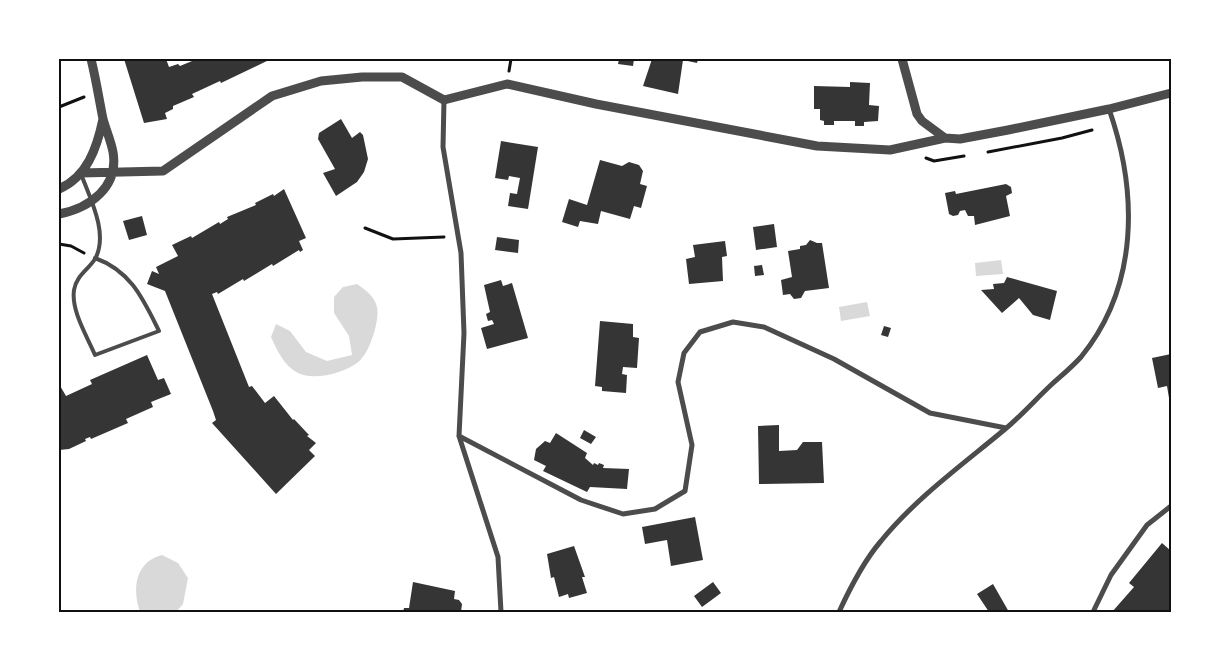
<svg xmlns="http://www.w3.org/2000/svg" width="1230" height="671" viewBox="0 0 1230 671" font-family="Bitter,serif">
  <style>
    .water { fill: #d9d9d9 }
    .building { fill: #353535 }
    .lines { fill: none; stroke-linecap: round; stroke-linejoin: round }
    .path { stroke: #111; stroke-width: 3 }
    .service { stroke: #4c4c4c; stroke-width: 4 }
    .minor { stroke: #4c4c4c; stroke-width: 5 }
    .tertiary { stroke: #4c4c4c; stroke-width: 9 }
    .neatline { fill: none; stroke: #111; stroke-width: 2 }
  </style>
  <rect width="100%" height="100%" fill="#fff"/>
  <path class="water" d="M1001 260 1003 274 976 276 975 263Z
    M357 284C365 290 374 295 377 307 380 321 369 355 357 363 344 373 314 381 298 373 284 366 277 350 271 337L276 324 290 331 306 352 327 361 352 355 349 336 334 313V297L343 287Z
    M867 302 870 316 841 321 839 307Z
    M162 555 178 563 188 578 183 604 176 612H140C132 589 135 562 162 555Z"/>
  <path class="building" d="M124 59H166L169 67 178 64 180 66 197 59H271L221 83 220 81 192 94 194 97 173 106V109L165 113 167 119 144 123Z
    M619 59H634L633 66 618 64Z
    M652 59H698L697 63 683 60 678 94 643 86Z
    M850 82 870 83 869 105 879 106 878 121 864 122V126H855V121H834V125H824V121L820 120V109H814V86L850 87Z
    M341 119 352 138 360 132 363 135 368 159 364 172 357 182 336 196 323 173 335 169 318 139 319 133Z
    M501 141 538 147 528 209 508 206 510 193 517 194 520 178 509 176 508 180 495 178Z
    M600 160 622 166 629 162 639 165 643 171 640 184 647 186 641 208 634 206 630 219 601 211 598 224 580 221 578 227 562 222 569 199 587 205Z
    M1006 184 1011 187 1012 193 1006 196 1010 216 975 225 974 216H968L965 210 960 211 958 215 953 216 949 214 945 193 955 191 956 194Z
    M284 189 306 238 299 241 303 250 300 252 299 250 273 266 272 264 244 281 243 279 218 294 217 292 212 294 249 387 252 386 265 403 274 396 293 420 294 419 309 435 307 436 316 443 309 450 315 456 276 494 212 423 216 420 213 411 165 291 147 284 152 271 159 274 156 267 178 256 172 245 191 236 192 238 219 222 220 224 228 219 227 217 256 205 255 203 273 194 274 196Z
    M142 216 147 235 129 240 123 221Z
    M774 224 777 247 756 250 753 227Z
    M497 237 519 240 518 253 495 250Z
    M810 240 817 243H822L829 288 805 291 801 298 794 299 790 294 783 295 781 280 792 277 788 251 800 249V246L806 245Z
    M725 241 727 256 722 257 723 281 689 284 686 259 695 257 693 245Z
    M762 265 764 275 755 276 754 266Z
    M1007 277 1057 291 1050 320 1033 315 1019 298 1002 313 981 290 994 289 993 284 1004 283Z
    M501 280 503 286 512 283 528 338 487 349 481 328 494 324 492 320 488 321 486 314 490 312 484 285Z
    M600 321 633 324V337L639 338 637 368 623 367 622 374 627 375 626 393 602 391V387L595 386Z
    M884 326 891 328 888 337 881 335Z
    M1171 354V398H1169L1167 386 1158 388 1152 358Z
    M147 355 158 380 164 378 171 394 151 402 153 407 126 419 128 423 91 439 90 437 85 439 86 441 69 449 59 450V384L66 396 92 384 90 380Z
    M779 425V451L797 450 803 442H822L824 483 759 484 758 426Z
    M584 430 596 437 591 444 580 438Z
    M556 433 587 453 585 458 593 465 594 463 598 465 599 463 604 465 603 468 629 469 627 489 590 487 587 492 543 471 546 466 534 460 536 449 545 441 550 443Z
    M695 517 703 560 671 566 667 540 645 544 642 527Z
    M1162 543 1171 551V612H1112L1134 587 1129 583Z
    M574 546 585 577H582L587 593 569 598 568 594 559 597 554 577 551 578 547 554Z
    M413 582 455 591 454 599 459 600 462 604 461 612H403L404 608H409Z
    M713 582 721 593 702 607 694 596Z
    M993 584 1009 612H989L977 594Z"/>
  <g class="lines">
    <path class="path" d="M509 71 511 59
      M59 107 84 97
      M988 152 1062 138 1092 130
      M926 158 934 161 964 156
      M365 228 393 239 444 237
      M59 244 71 246 84 253"/>
    <path class="service" d="M81 174C90 198 109 234 95 259 88 270 76 276 74 290 71 311 87 336 95 355L159 331C143 299 131 271 95 258"/>
    <path class="minor" d="M444 100 443 147 461 253 464 333 459 436 498 557 501 612
      M459 436 581 500 623 514 655 509 685 491 692 445 678 382 684 353 700 332 733 322 764 327 834 359 930 413 1006 428
      M839 612C850 588 863 562 881 541 916 498 962 465 1004 430 1021 416 1035 400 1051 385 1061 376 1072 367 1081 357 1139 286 1138 192 1109 109
      M1093 612 1111 575 1147 525 1171 506"/>
    <path class="tertiary" d="M902 59 917 114 922 121 945 138
      M81 173 163 171 272 96 321 81 362 77H402L444 100 507 84 596 104 817 146 890 150 945 138 960 139 1008 130 1109 109 1171 93
      M59 189C87 177 97 148 103 119
      M59 214C90 208 119 187 113 152 111 141 106 130 103 119 99 99 96 79 91 59"/>
  </g>
  <rect width="1230" height="671" fill="none" stroke="#ffffff" stroke-width="120"/>
  <rect x="60" y="60" width="1110" height="551" class="neatline"/>
</svg>
